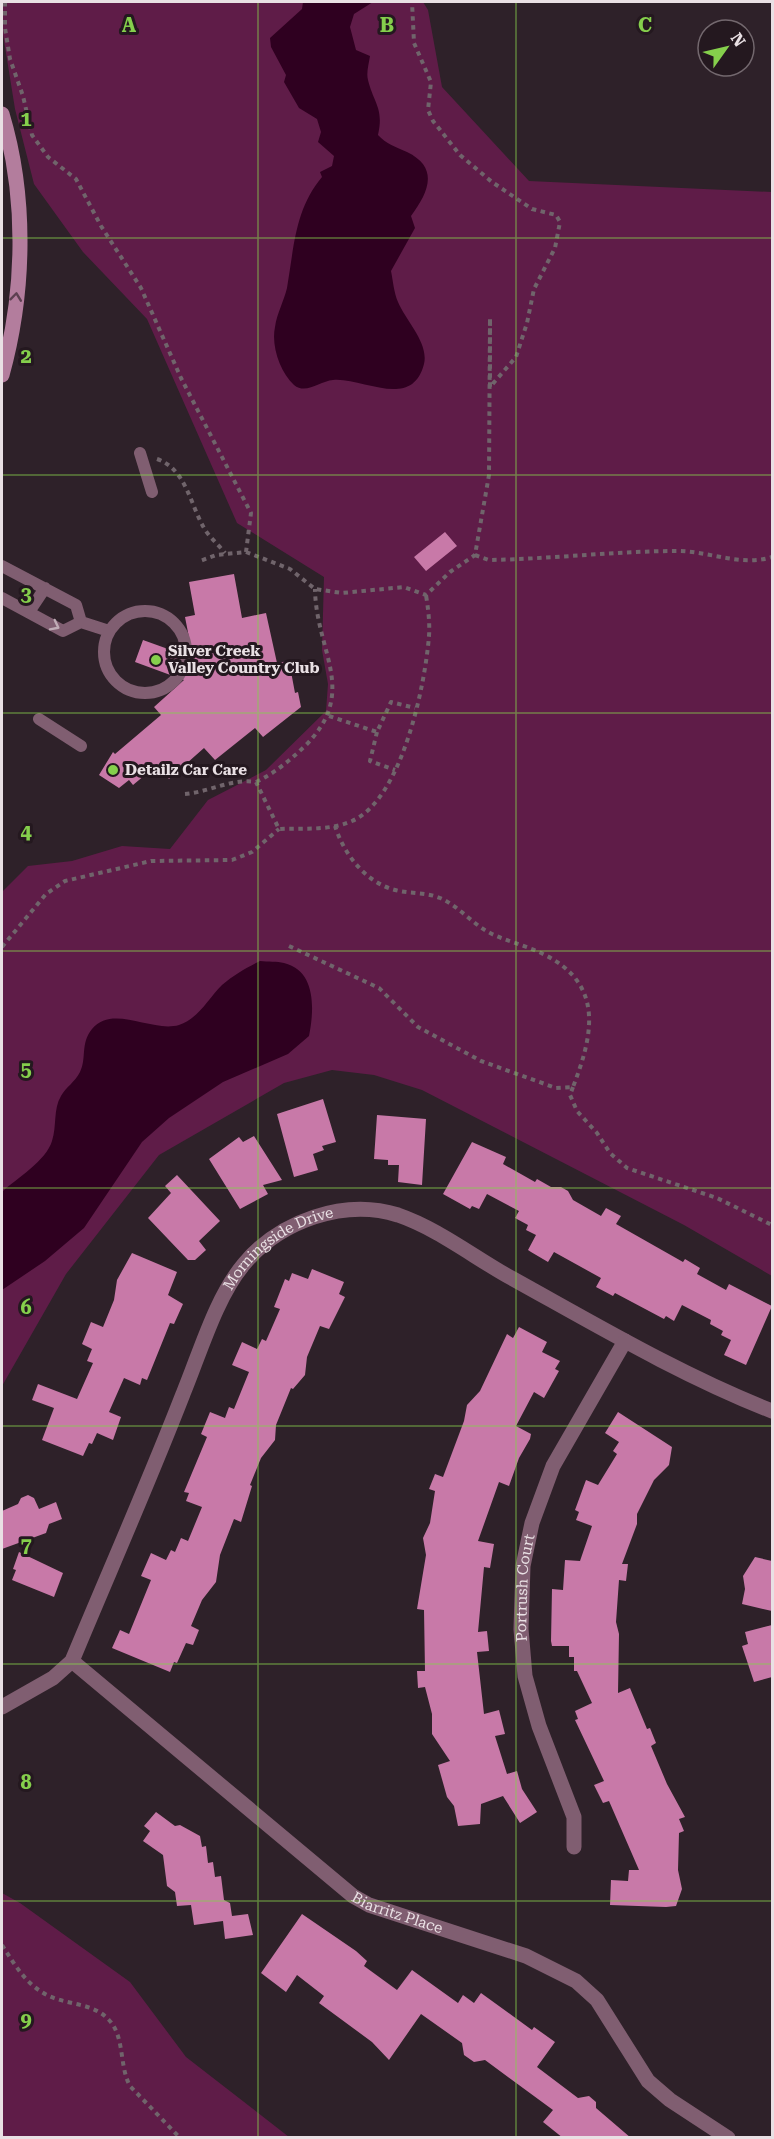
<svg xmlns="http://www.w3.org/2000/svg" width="774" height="2139" viewBox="0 0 774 2139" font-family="'Roboto Serif',serif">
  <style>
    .green { fill: #5f1c48 }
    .water { fill: #2f0020 }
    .building { fill: #c879a8 }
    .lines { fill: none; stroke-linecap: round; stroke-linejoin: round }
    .path { stroke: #70646b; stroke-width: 4; stroke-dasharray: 4.5 4.5; stroke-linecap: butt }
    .lane { stroke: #805e71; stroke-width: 12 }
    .street { stroke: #805e71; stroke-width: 15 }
    .secondary { stroke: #b37d9d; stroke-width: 15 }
    .oneway { stroke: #5d4051 }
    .oneway2 { stroke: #bfacb6 }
    .grid { fill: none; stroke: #85cf4c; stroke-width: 1.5; stroke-opacity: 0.55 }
    .poi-dot { fill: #85cf4c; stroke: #24181f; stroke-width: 2 }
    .labels { text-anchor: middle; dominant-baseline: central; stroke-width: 6; stroke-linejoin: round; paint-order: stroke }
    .poi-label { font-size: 15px; font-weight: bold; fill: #e9e0e4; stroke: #24181f; text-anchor: start }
    .street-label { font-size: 15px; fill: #e9e0e4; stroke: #24181f }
    .grid-label { font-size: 20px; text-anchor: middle; font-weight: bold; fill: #85cf4c; stroke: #24181f; stroke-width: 6; stroke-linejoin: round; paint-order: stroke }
  </style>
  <rect width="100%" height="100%" fill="#2e2129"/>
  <path class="green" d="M2 2H423L428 10 442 87 529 181 772 192V1276L684 1225 422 1090 374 1075 332 1070 284 1083 159 1155 66 1274 2 1386V892L28 866 72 861 122 846 170 849 208 800 266 770 326 711 328 684 322 650 324 577 237 523 147 319 83 252 34 184 15 109 2 28Z
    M2 1893 20 1903 130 1982 186 2057 289 2137H2Z"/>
  <path class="water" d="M303 2H373L354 14 350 27 356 50 370 56C369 63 366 73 368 80 374 104 384 108 378 135 386 144 396 147 407 152 440 168 428 193 411 216L415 228 391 271C393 281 394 293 398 302 406 321 429 343 424 364 412 411 362 377 333 380 320 381 306 395 294 385 280 372 271 346 275 327 277 313 284 301 287 288 294 247 295 209 322 177L320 172 332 166 334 156 318 142 321 132 317 119 299 108 284 82 286 75 271 47 270 38 302 9Z
    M260 961C268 962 277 961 284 963 317 971 314 1011 309 1036L288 1054 223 1082 169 1118 142 1142 84 1228 45 1261 2 1290V1192C17 1178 46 1161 52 1141 57 1126 53 1109 61 1096 66 1087 75 1082 80 1072 87 1058 80 1044 92 1029 113 1004 152 1033 179 1025 199 1018 208 999 222 985 234 975 246 968 260 961Z"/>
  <path class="building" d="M445 532 457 546 426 571 414 557Z
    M234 574 242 618 266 613 277 663 289 661 295 693 298 692 301 707 263 737 255 728 215 760 204 748 169 779 157 765 133 785 129 780 119 788 99 775 113 752 115 754 161 715 154 707 184 680 135 662 143 640 193 658 185 617 195 615 189 582Z
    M323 1099 336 1142 322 1146 324 1150 313 1154 318 1170 294 1177 277 1114Z
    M377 1115 426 1119 422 1185 398 1182 399 1165H388V1160L374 1159Z
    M254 1136 282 1180 263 1185 268 1194 240 1209 209 1159 239 1137 243 1142Z
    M472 1142 506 1157 503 1164 535 1182 537 1179 551 1187H561L568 1191 573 1200 601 1216 606 1208 621 1216 616 1224 683 1262 685 1259 700 1268 697 1274 726 1290 729 1284 772 1306 746 1365 724 1355 731 1340 721 1335 723 1331 710 1324 711 1320 682 1305 674 1321 666 1316 664 1319 615 1293 613 1296 596 1287 601 1278 554 1252 548 1262 531 1252 528 1250 536 1235 526 1230 528 1225 515 1218 519 1211 487 1194 479 1209 472 1206 470 1209 443 1194Z
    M177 1175 220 1221 199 1241 206 1250 195 1260H188L148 1218 171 1193 165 1186Z
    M132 1253 177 1272 168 1295 183 1304 174 1324 170 1323 147 1380 142 1378 140 1385 124 1378 109 1412 121 1417 113 1440 97 1433 92 1444 89 1443 83 1456 42 1440 54 1408 32 1400 38 1384 77 1399 93 1363 87 1361 92 1349 82 1344 91 1322 103 1327 114 1300 117 1280Z
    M312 1269 344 1282 339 1294 345 1297 329 1329 320 1326 307 1357 305 1375 293 1389 291 1388 276 1425 275 1440 261 1458 250 1485 252 1486 241 1522 234 1519 220 1555 216 1582 202 1600 191 1626 199 1630 193 1645 186 1643 177 1663 174 1662 170 1672 112 1648 120 1630 129 1634 151 1580 141 1576 151 1553 166 1560 171 1550 175 1552 181 1538 188 1541 202 1507 186 1501 189 1493 184 1492 207 1437 201 1434 210 1412 225 1418 229 1407 234 1409 249 1372 232 1365 242 1342 257 1349 262 1339 266 1341 280 1309 274 1307 285 1279 289 1281 292 1273 308 1279Z
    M519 1327 547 1342 542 1352 560 1361 555 1369 559 1371 544 1398 534 1392 516 1426 531 1434 530 1439 519 1458 509 1486 499 1482 478 1541 494 1544 490 1568 484 1567 478 1632 487 1631 489 1651 477 1652 484 1714 499 1710 505 1734 495 1736 507 1774 517 1771 522 1789 537 1812 520 1823 503 1796 481 1804 480 1824 458 1826 454 1806 447 1797 438 1765 450 1761 432 1734V1714L425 1687 418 1688 417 1671H425L424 1610 417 1609 426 1555 423 1538 430 1523 435 1491 429 1489 435 1474 443 1477 464 1421 467 1405 480 1391 507 1334 513 1338Z
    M618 1412 672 1447 669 1465 654 1480 637 1514V1524L622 1564H628L626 1581 619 1580 616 1622 619 1634 618 1693 630 1688 647 1729 650 1728 656 1743 651 1746 667 1784 685 1817 679 1819 684 1831 679 1833 678 1870 682 1889 676 1906 666 1907 610 1905 611 1880 628 1881 629 1870H639L609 1801 603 1803 594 1785 604 1781 575 1720 578 1719 575 1711 592 1703 577 1671H574V1657H569V1646H552L551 1641 552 1589 563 1590 565 1560 580 1561 592 1526 576 1520 579 1512 575 1510 586 1480 598 1485 617 1454 613 1451 619 1442 605 1433Z
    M28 1495 34 1498 39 1509 56 1502 62 1519 49 1524 46 1533 2 1549V1511L18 1504 21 1498Z
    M19 1552 63 1573 54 1597 12 1580 16 1570 13 1569Z
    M755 1557 772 1561V1611L742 1604 745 1589 743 1576Z
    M772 1625V1677L754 1682 742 1646 748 1644 745 1632Z
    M156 1812 175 1826 180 1825 200 1836 202 1847 206 1846 208 1863 213 1862 215 1877 221 1876 224 1900 230 1903 232 1916 248 1914 253 1935 225 1939 223 1921 194 1925 191 1905 177 1906 175 1892 167 1886 163 1855 143 1841 150 1831 144 1826Z
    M302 1914 356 1951 367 1961 364 1966 397 1990 412 1970 458 2003 463 1995 474 2003 481 1993 532 2030 534 2027 555 2042 537 2067 578 2098 589 2096 596 2102V2108L631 2138H563L543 2122 553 2110 485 2060 474 2062 464 2055 462 2043 421 2014 389 2060 372 2042 319 2003 324 1996 297 1975 286 1992 261 1973Z"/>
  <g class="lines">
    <path class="path" d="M5 2V28L10 59 23 96 32 135 48 157 76 179 101 226 141 288 181 378 251 513 246 552 216 555 200 561
      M157 459C186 469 190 504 204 528 209 537 218 544 225 553
      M246 552 290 569 315 589 342 593 404 587 426 595 450 572 475 555 489 475 490 318V387L516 357 527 323 534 289 555 248 560 222 556 215 532 209 492 182 460 155 433 121 428 110 431 82 414 43 412 2
      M475 555 489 560C552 559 615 551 677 551 710 551 740 567 772 557
      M329 716 377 732 391 702 415 708
      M377 732 370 761 395 770
      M256 782C275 773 289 761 304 747 360 692 316 653 315 589
      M185 794C209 792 232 778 256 782L279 829C304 828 329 831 352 821 402 799 425 686 429 636 430 622 428 608 426 595
      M289 946 379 988 418 1027 481 1061 556 1088 573 1087C593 1035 605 984 543 954 527 946 509 942 492 934 473 925 459 906 440 898 426 892 410 894 395 890 365 882 344 854 335 826
      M2 947 46 894 65 881 151 861 232 860 252 852 279 829
      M573 1087 570 1095 577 1111 597 1133 610 1153 627 1168 717 1198 772 1225
      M2 1945C15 1965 26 1985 49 1996 68 2005 94 2003 109 2020 125 2037 119 2066 130 2086L180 2138"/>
    <path class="lane" d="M140 453 152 492
      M2 566 76 605 81 622
      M2 598 63 631 81 622 109 631
      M104 652a41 41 0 1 1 82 0a41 41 0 1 1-82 0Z
      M29 612 45 588
      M39 719 81 746"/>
    <g class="street">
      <path id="s1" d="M72 1661 353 1896 369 1905 526 1956 576 1981 597 2000 648 2081 670 2100 728 2138"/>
      <path id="s2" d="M2 1707 53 1678 72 1661C109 1572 148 1484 183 1394 200 1353 216 1297 244 1264 280 1221 344 1198 398 1215 436 1228 471 1255 506 1275 593 1323 680 1375 772 1411"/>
      <path id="s3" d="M574 1847V1817L539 1726 525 1676 521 1629 523 1566 532 1523 553 1466 625 1341"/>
    </g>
    <path class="secondary" d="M2 114C27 197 25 292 2 375"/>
  </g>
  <defs><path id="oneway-chevron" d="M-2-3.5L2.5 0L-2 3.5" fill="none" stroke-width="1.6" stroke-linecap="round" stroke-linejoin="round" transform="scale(1.5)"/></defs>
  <use class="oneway" href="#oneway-chevron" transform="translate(16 297) rotate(-83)"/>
  <use class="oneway2" href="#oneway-chevron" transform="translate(55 626) rotate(27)"/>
  <path class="grid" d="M258 2V2138M516 2V2138M2 238H772M2 475H772M2 713H772M2 951H772M2 1188H772M2 1426H772M2 1664H772M2 1901H772"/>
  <g class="poi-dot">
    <circle cx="156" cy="660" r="6"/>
    <circle cx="113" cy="770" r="6"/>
  </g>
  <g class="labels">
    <g class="poi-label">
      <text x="168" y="651">Silver Creek<tspan x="168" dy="17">Valley Country Club</tspan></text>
      <text x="125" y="770">Detailz Car Care</text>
    </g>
    <g class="street-label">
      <text stroke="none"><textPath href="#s2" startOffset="555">Morningside Drive</textPath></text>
      <text stroke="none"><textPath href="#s3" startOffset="268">Portrush Court</textPath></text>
      <text stroke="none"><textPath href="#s1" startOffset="414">Biarritz Place</textPath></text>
    </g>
  </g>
  <g class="grid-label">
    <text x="129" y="32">A</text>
    <text x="387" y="32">B</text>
    <text x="645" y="32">C</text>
    <text x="26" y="126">1</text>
    <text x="26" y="363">2</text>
    <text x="26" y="601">3</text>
    <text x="26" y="839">4</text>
    <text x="26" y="1076">5</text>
    <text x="26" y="1314">6</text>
    <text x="26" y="1552">7</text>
    <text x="26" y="1789">8</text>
    <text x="26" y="2027">9</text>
  </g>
  <rect width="774" height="2139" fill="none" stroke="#e9e0e4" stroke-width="6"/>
  <g transform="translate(726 48) rotate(56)"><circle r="28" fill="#24181f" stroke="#73686e" stroke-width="1.5"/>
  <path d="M0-4.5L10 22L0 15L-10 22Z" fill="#85cf4c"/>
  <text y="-9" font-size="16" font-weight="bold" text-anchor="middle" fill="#e9e0e4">N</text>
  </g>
</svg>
